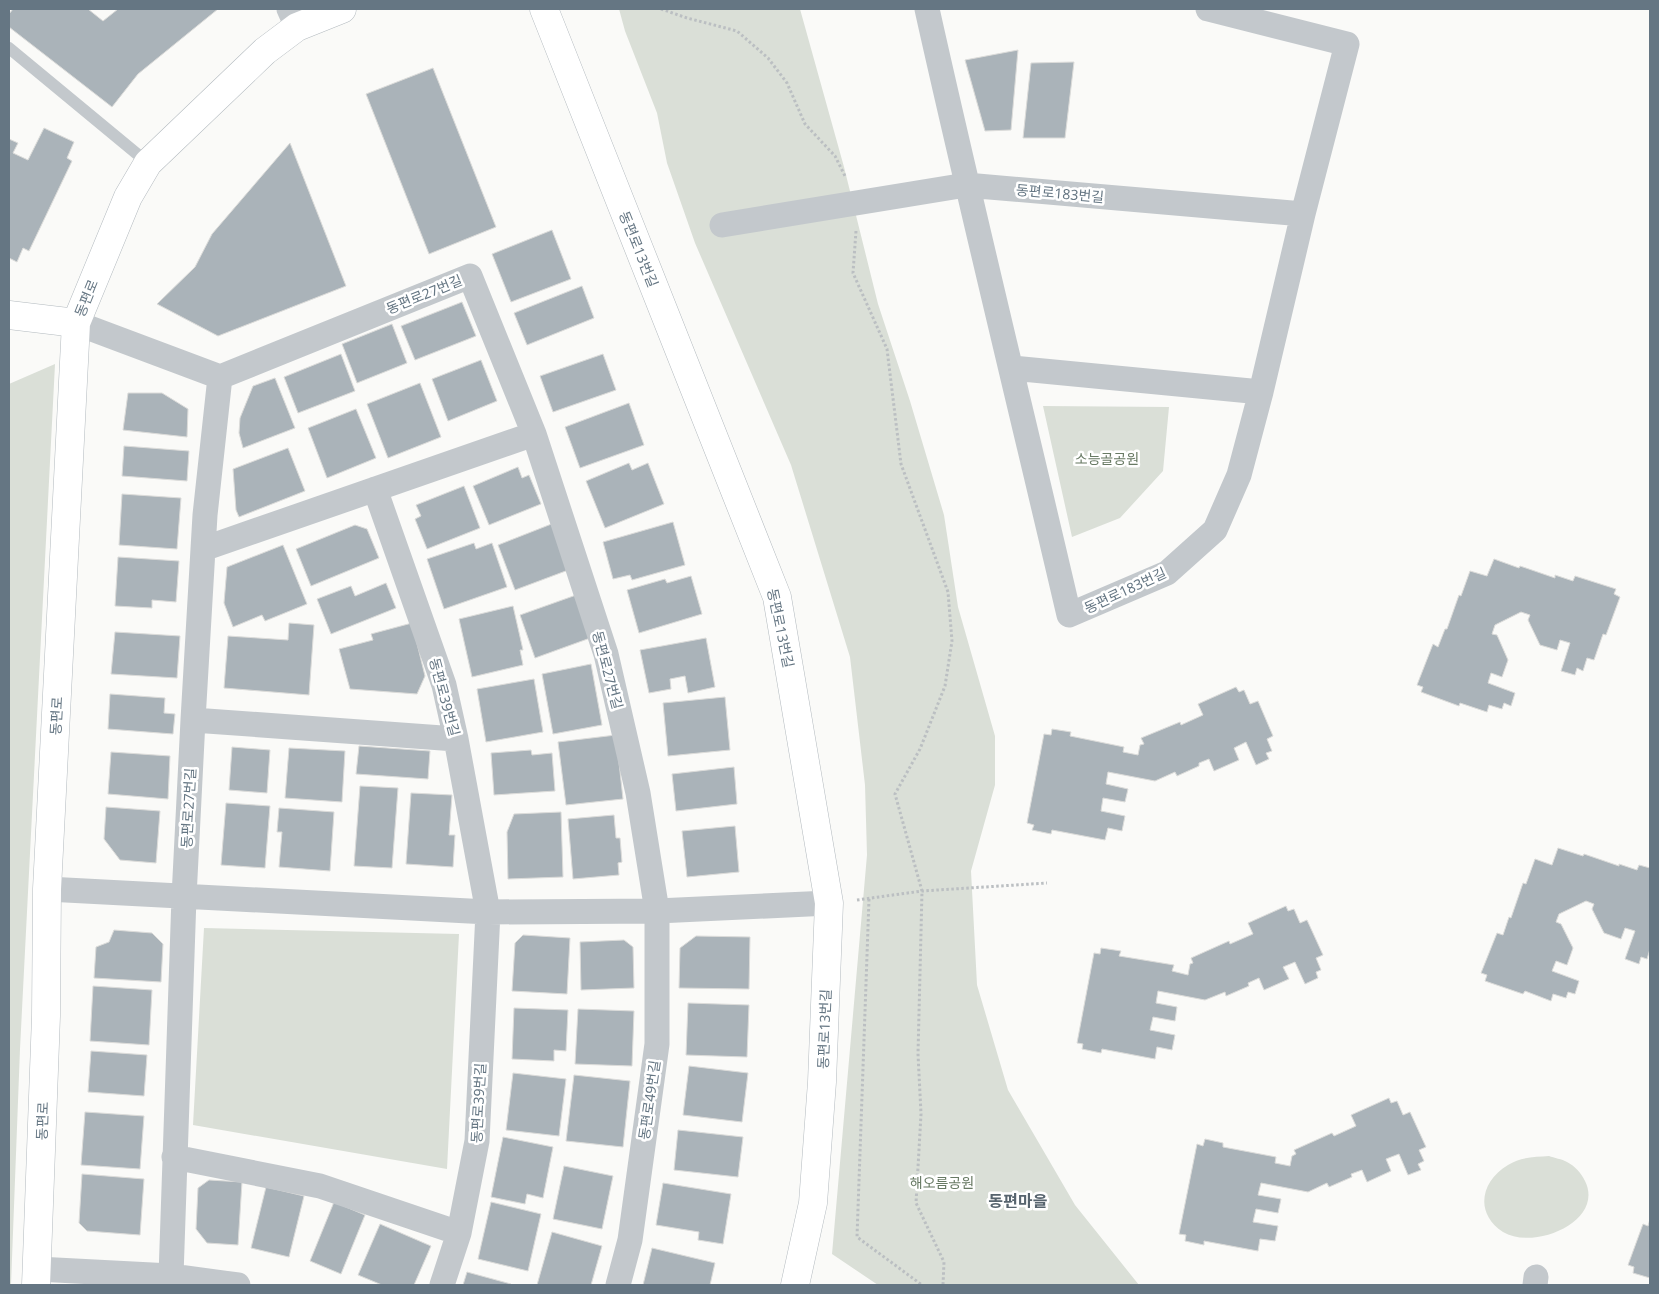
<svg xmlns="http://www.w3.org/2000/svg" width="1659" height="1294" viewBox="0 0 1659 1294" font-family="'Noto Sans','Noto Sans KR',sans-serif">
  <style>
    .green { fill: #dadfd7 }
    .building { fill: #aab3b9; stroke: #dcdcda }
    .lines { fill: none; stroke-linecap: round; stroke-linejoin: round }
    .secondary-casing { stroke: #b3babf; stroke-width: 29 }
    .path { stroke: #bbbfc2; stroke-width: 3; stroke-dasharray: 2.5 2.5; stroke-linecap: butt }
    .lane { stroke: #c3c8cc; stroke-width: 12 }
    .street { stroke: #c3c8cc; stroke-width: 25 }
    .secondary { stroke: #fff; stroke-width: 28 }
    .labels { text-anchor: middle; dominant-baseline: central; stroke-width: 5; stroke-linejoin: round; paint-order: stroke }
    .street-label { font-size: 14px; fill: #657683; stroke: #fff }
    .park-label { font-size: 14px; fill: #687a64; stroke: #fff }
    .quarter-label { font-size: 16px; font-weight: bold; fill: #57646e; stroke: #fff }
  </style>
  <rect width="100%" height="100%" fill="#fafaf8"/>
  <path class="green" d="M619 9H800L844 167 878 304 910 401 944 515 958 607 995 736V785L971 871 977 985 1008 1090 1075 1205 1139 1285H878L832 1254 867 855 865 785 850 657 791 465 695 243 667 163 657 113 625 31Z
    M55 364 20 1049 11 1285H9V384Z
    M1043 406 1169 407 1163 471 1120 518 1072 537Z
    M204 928 459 934 447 1169 193 1125Z
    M1549 1156C1554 1158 1562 1159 1567 1162 1575 1166 1581 1173 1585 1181 1605 1221 1534 1251 1503 1232 1474 1213 1481 1181 1508 1165 1520 1157 1535 1157 1549 1156Z"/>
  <path class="building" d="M13 9H88L103 21 118 9H218L138 74 112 107 9 27V14Z
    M1018 50 1011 130 985 131 965 60Z
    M1074 62 1065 138H1023L1031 63Z
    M433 68 496 227 429 254 366 94Z
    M44 128 74 142 67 158 72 161 29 251 23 248 17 262 9 258V139L18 143 13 153 28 160Z
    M290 143 346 286 218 336 157 304 195 267 212 234Z
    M552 230 571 279 511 302 492 254Z
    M582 286 594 318 527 345 514 313Z
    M462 302 476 336 415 360 401 326Z
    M392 324 407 363 357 383 342 344Z
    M341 354 355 391 298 413 284 377Z
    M603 354 616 390 553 412 540 376Z
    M481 360 497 401 448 421 432 379Z
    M275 378 295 428 243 448 239 433 240 418 253 386Z
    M420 383 441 437 388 458 367 404Z
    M128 393H162L188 409 187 437 123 430Z
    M629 403 644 445 580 468 565 427Z
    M356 409 376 458 327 478 308 428Z
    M124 446 189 451 187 481 122 476Z
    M288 448 305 491 239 517 236 510 233 469Z
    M629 463 632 470 648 463 664 504 605 528 586 481Z
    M518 467 522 478 529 475 541 504 489 525 473 486Z
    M464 486 480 528 427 549 415 519 421 516 416 505Z
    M122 494 181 498 177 549 119 545Z
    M673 522 685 565 632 580 630 575 613 579 603 542Z
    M554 523 571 569 515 590 498 545Z
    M355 525 367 529 379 558 311 586 296 549Z
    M474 543 476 549 492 543 507 587 444 609 427 559Z
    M283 545 307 604 265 621 262 615 233 627 224 603 227 567Z
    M118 557 179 561 176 602 152 600V608L115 606Z
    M1494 559 1519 568 1520 566 1555 578V575L1573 581 1575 576 1616 589 1614 594 1620 597 1606 635 1603 634 1594 660 1587 658 1583 671 1577 668 1575 675 1561 671 1570 643 1560 640 1557 650 1540 645 1528 620 1530 615 1521 612 1495 625 1492 634 1497 635 1508 660 1502 677 1491 673 1488 683 1515 693 1511 706 1504 703 1502 709 1489 705 1487 712 1460 703 1459 706 1421 692 1423 687 1417 685 1433 644 1438 647 1445 629H1447L1459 595 1461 596 1470 571 1487 576Z
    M691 576 702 614 639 633 627 590 665 579 667 583Z
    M386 583 396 608 331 634 317 599 351 586 355 596Z
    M579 594 593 637 535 658 520 615Z
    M513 606 523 650H520L523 665 472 677 459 619Z
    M289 623 314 625 309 695 224 688 228 636 288 640Z
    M412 623 425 676 417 694 350 689 339 649 373 640 371 634Z
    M115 632 180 636 177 678 111 674Z
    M706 638 715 687 688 693 685 676 670 679 671 689 649 693 640 650Z
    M591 664 602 725 553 734 542 674Z
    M534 679 543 732 486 742 477 689Z
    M1236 687 1239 692 1244 690 1250 704 1258 701 1273 736 1267 739 1272 751 1266 753 1269 759 1256 765 1246 742 1234 748 1239 760 1214 771 1209 759 1199 763V766L1177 776 1175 772 1155 781 1108 772 1106 784 1128 789 1125 802 1103 798 1101 811 1125 816 1122 831 1108 828 1105 840 1052 830 1051 834 1032 830 1034 825 1027 823 1044 734 1051 735 1052 729 1071 732 1070 736 1124 747 1123 752 1138 755 1140 745 1144 744 1141 738 1180 722 1181 725 1203 715 1198 704Z
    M110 694 165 698 164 713 175 714 173 734 108 729Z
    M725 697 730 750 668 756 663 703Z
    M616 735 623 799 566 805 558 742Z
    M359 746 430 751 428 779 356 774Z
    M232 747 270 750 267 793 229 790Z
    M289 748 345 751 342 802 285 798Z
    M531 750 532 755 552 753 555 791 494 795 491 753Z
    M111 752 170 756 168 799 108 794Z
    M734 767 737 804 676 811 672 774Z
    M360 786 398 788 392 868 354 866Z
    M411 793 452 795 449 835H455L453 867 406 864Z
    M226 803 270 806 265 868 221 865Z
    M106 807 160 811 156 863 120 860 104 839Z
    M279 808 334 812 330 871 279 867 282 832H277Z
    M561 812 563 877 508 879 507 832 514 814Z
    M614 815 616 838H620L622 862 618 863 619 875 573 879 568 819Z
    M735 826 739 872 687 877 682 831Z
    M1558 848 1583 856 1584 854 1619 866V864L1637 870 1639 865 1650 868V949L1647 959 1641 957 1639 964 1625 959 1635 931 1625 928 1621 939 1604 933 1592 909 1594 904 1586 901 1559 914 1556 922 1561 924 1573 948 1567 965 1556 961 1552 971 1579 981 1575 994 1568 992 1566 998 1553 994 1551 1001 1525 991 1523 994 1485 981 1487 975 1481 973 1497 933 1503 935 1509 917 1511 918 1523 883 1526 884 1535 859 1552 865Z
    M1286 906 1288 911 1294 909 1300 923 1307 920 1323 955 1316 958 1321 970 1316 972 1318 978 1305 984 1295 962 1283 967 1289 979 1264 990 1259 978 1248 983 1249 986 1226 996 1225 992 1205 1000 1158 991 1156 1003 1177 1007 1175 1021 1153 1017 1150 1030 1175 1035 1172 1050 1157 1047 1155 1059 1102 1049 1101 1053 1082 1049 1083 1044 1077 1043 1094 953 1100 954 1101 948 1121 951 1119 956 1174 965 1172 971 1188 975 1190 964 1193 963 1191 958 1229 941 1230 944 1253 934 1248 923Z
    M114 930 152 933 163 944 161 982 94 978 96 947 109 942Z
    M523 935 570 938 567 994 512 991 515 943Z
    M696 936 750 937 749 989 679 988 680 948Z
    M624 940 633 947 634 988 581 990 580 942Z
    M93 986 152 990 149 1045 90 1041Z
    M688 1003 749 1005 747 1057 686 1055Z
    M514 1008 568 1010 566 1051 554 1050V1061L512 1059Z
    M578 1009 634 1011 632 1066 575 1064Z
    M91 1051 147 1055 144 1096 88 1092Z
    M689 1066 748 1073 742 1122 683 1115Z
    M513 1073 566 1079 559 1136 506 1130Z
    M574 1075 630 1081 623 1147 566 1141Z
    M1389 1098 1391 1103 1397 1101 1403 1115 1410 1112 1426 1147 1419 1150 1424 1161 1418 1164 1421 1170 1408 1175 1399 1154 1386 1159 1391 1171 1367 1182 1362 1170 1351 1174 1352 1177 1329 1187 1327 1183 1308 1192 1261 1183 1258 1195 1281 1199 1278 1213 1256 1209 1253 1222 1278 1226 1275 1241 1260 1239 1258 1251 1204 1241V1245L1185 1241 1186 1235 1179 1234 1197 1144 1203 1146 1205 1139 1223 1143V1147L1276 1157 1275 1163 1290 1166 1292 1156 1296 1154 1294 1150 1332 1133 1334 1136 1356 1126 1351 1115Z
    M85 1112 144 1116 140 1169 81 1165Z
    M678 1130 743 1137 738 1177 674 1170Z
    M503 1137 553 1147 543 1198 527 1194 525 1204 491 1197Z
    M564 1166 613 1176 602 1229 553 1219Z
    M82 1174 144 1179 140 1235 87 1231 79 1223Z
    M209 1180 242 1182 238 1245 207 1243 196 1229 198 1188Z
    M663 1183 731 1194 723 1244 698 1240 699 1232 656 1225Z
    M266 1187 304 1196 289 1257 251 1248Z
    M334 1202 365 1215 341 1274 310 1261Z
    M491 1202 541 1214 528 1271 478 1259Z
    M1650 1219V1278L1633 1273 1634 1267 1628 1265 1643 1224 1648 1226Z
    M380 1224 431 1246 414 1285H382L358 1275Z
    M552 1232 602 1246 591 1285H537Z
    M652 1248 715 1263 710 1285H643Z
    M467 1272 511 1284 510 1285H463Z"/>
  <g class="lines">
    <g class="secondary-casing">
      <path id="secondary" d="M544 9 777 597 829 903 822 1082 813 1203 795 1285
        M9 315 76 323
        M36 1285 46 1016 47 889 76 323 128 197 148 163 265 51 297 27 342 9"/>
    </g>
    <path class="path" d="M661 9 687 18 737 31 768 58 787 83 805 124 835 156 846 178
      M856 231 853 273 887 349 901 464 948 592 952 641 945 686 920 749 895 794 922 891 918 1054 921 1114 916 1203 944 1262 943 1285
      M869 899 857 1237 922 1285
      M857 900 922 891 1047 883"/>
    <path class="lane" d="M9 48 148 163"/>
    <path class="street" d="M289 9 297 27
      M927 9C972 211 1022 413 1069 615L1167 573 1215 530 1239 475 1261 392 1303 214 1347 44 1208 9
      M722 225 966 185 1303 214
      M76 323 220 377 470 276 534 434 606 654 638 793 657 911V1044L630 1240 618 1285
      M1012 368 1261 392
      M375 489 444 685 456 739 488 912 477 1141 459 1233 442 1285
      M203 549 534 434
      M193 720 456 739
      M47 889 488 912 657 911 829 903
      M174 1157 320 1186 459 1233
      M37 1269 171 1276 238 1285
      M171 1276 184 897 193 720 205 515 220 377
      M1535 1285 1536 1277"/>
    <use href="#secondary" class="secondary"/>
  </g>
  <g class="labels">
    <g class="street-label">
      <text transform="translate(1060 193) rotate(5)">동편로183번길</text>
      <text transform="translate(639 249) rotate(68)">동편로13번길</text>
      <text transform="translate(424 294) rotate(-22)">동편로27번길</text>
      <text transform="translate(86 298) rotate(-68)">동편로</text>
      <text transform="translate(1125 590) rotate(-25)">동편로183번길</text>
      <text transform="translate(781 628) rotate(78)">동편로13번길</text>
      <text transform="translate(608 670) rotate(75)">동편로27번길</text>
      <text transform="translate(445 697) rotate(75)">동편로39번길</text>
      <text transform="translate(56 716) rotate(-87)">동편로</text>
      <text transform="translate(188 808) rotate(-87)">동편로27번길</text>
      <text transform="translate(824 1029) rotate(-88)">동편로13번길</text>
      <text transform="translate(649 1100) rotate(-82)">동편로49번길</text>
      <text transform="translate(478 1103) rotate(-87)">동편로39번길</text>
      <text transform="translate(42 1121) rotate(-88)">동편로</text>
    </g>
    <g class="park-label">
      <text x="1107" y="458">소능골공원</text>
      <text x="942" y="1182">해오름공원</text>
    </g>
    <g class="quarter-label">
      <text x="1018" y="1201">동편마을</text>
    </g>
  </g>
  <rect width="1659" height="1294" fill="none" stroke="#657683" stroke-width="20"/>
</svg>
